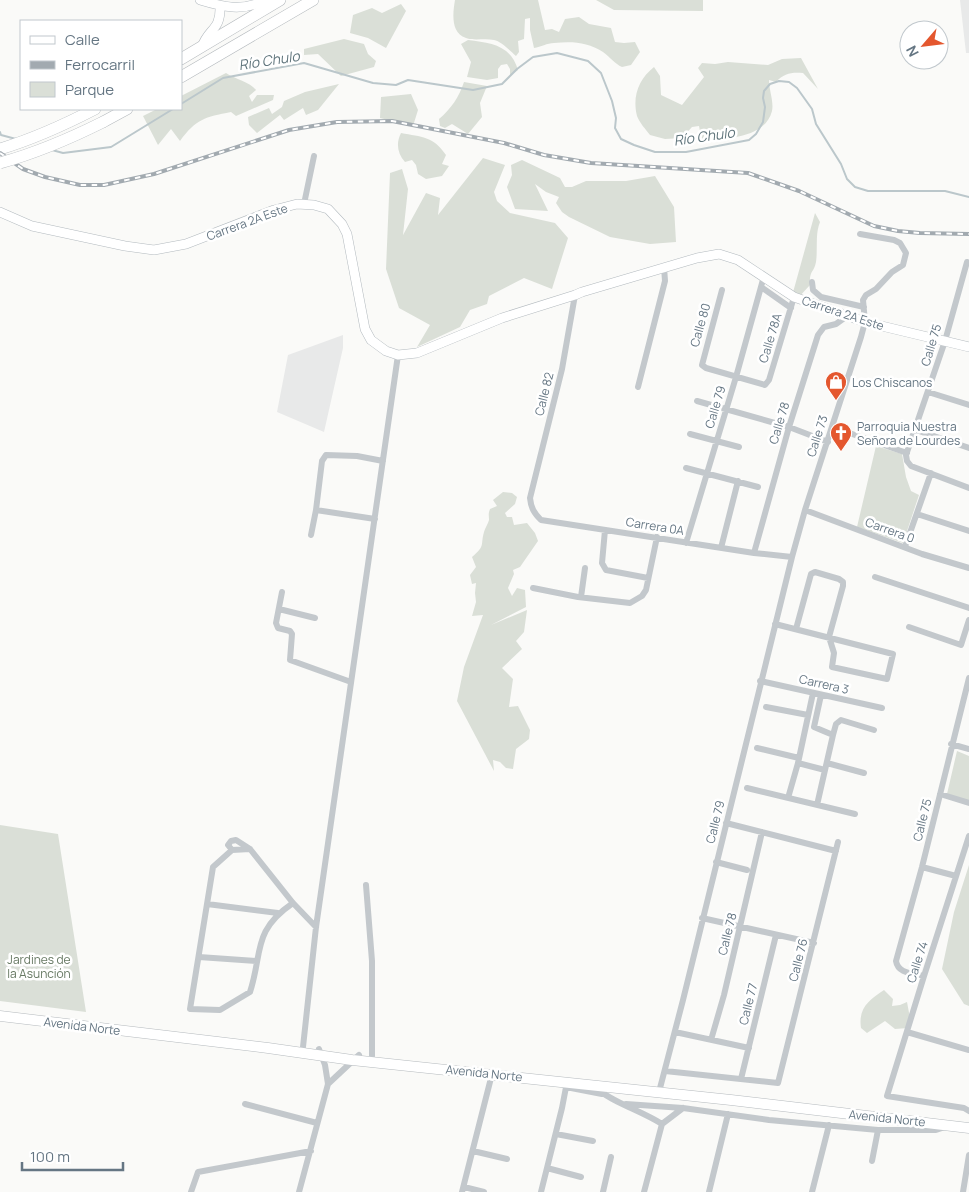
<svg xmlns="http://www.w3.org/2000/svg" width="969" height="1192" viewBox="0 0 969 1192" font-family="Manrope,sans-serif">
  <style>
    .built { fill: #e8e9e9 }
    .green { fill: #dadfd7 }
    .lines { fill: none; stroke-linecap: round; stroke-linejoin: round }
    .stream { stroke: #bbc7cb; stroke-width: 2 }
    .secondary-casing { stroke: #b3babf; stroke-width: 10 }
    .primary-casing { stroke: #b5babe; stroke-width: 11 }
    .highway-casing { stroke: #b4b9bd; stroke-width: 12 }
    .street { stroke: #c3c8cc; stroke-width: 6 }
    .secondary { stroke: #fff; stroke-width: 9 }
    .primary { stroke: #fff; stroke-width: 10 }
    .highway { stroke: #fff; stroke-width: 11 }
    .rail-casing { stroke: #a2aab0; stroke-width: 4 }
    .rail { stroke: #fff; stroke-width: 2; stroke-dasharray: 5.5; stroke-linecap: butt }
    .highway-bridge-casing { stroke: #b4b9bd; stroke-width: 12; stroke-linecap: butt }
    .highway-bridge { stroke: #fff; stroke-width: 11 }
    .labels { text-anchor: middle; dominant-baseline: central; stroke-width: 5; stroke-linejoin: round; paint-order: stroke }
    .street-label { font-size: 12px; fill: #657683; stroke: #fff }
    .poi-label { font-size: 12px; fill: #657683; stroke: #fff; text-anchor: start }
    .park-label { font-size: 12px; fill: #687a64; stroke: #fff }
    .water-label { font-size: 14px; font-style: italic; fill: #60757c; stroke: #fff }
  </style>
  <rect width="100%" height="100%" fill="#fafaf8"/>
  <path class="built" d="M960 0H969V53H966Z
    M343 335V348L324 432 277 412 288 355Z"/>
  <path class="green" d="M455 0H538L545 30 552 29 559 32 565 19 579 17 589 24 611 28 615 42 624 43 635 42 640 52 631 65 622 67C615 64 610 57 603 52 588 42 572 41 554 43 547 43 541 47 534 48L530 30V18L525 19 524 39 518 41 519 52 516 56C510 51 501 41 494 40 485 38 474 41 466 38 450 33 453 12 455 0Z
    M596 0H703V11L614 10Z
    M401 4 406 11 386 48 368 38 350 33 353 15 372 8 382 13Z
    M344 39 364 44 368 54 376 61 374 67 341 76 318 54 304 55V49Z
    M468 40C491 43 511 45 518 70L510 76V69L507 64 501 65 498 69V78L487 80 467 77 471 62 461 44Z
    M801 58 818 89 803 73C792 72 784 73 776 82L769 80C769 90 774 102 772 111 765 139 725 138 702 142L699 126 692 127 682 138 665 139 650 135C646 130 639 122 637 116 632 96 639 79 654 67L660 76 661 95 682 105 704 77 698 68 702 63 715 64 728 62 768 65 782 59Z
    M226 73C235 79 250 82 256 90L249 96 252 102 257 95H274L273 100 236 116 231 112C205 117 196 119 180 141L171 129 158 145 143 116 157 109H181V96Z
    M464 82 487 86 480 103 482 117 468 134 452 124 445 128 440 126 439 119C451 109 459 97 464 82Z
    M339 84 318 110 306 115 303 108 284 120 280 115 257 133 249 125 248 117 269 108 272 114 282 107 284 101 305 92Z
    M411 94 418 110 413 126 380 118 381 97Z
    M401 133C422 137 433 136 446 155L442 164 449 166 442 176 426 179 418 174 416 165 412 160 405 162C397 153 396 143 401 133Z
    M483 158 505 165 494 192 497 201 510 213 555 223 568 238 552 289 524 278 489 296 487 304 470 310 460 327 417 347 430 325 399 308 386 269 390 173 402 169 408 189 403 235 426 193 440 198 438 215Z
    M522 160 560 178 565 187H572L586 181H626L655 176 674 207 676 242 650 244 610 237 569 217 562 212 556 203 559 197 546 192 535 184 548 211 515 209 507 187 512 175 511 165Z
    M815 213 820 222C815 234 818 248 816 262 814 273 809 270 810 285L798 298 792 296Z
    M876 446 902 454 906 477 911 491 919 495 903 543 857 527Z
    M503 492 512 493 517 497 515 504 505 513 507 517H512L514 525 527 523 535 533 538 541 520 567 513 570 514 574 508 588 512 596 517 588 525 590 526 607 491 625 527 610 524 632 516 641 522 649 502 668 513 679 509 707 518 706 530 730 529 739 516 749 513 769 506 768 500 762 493 760 494 771 457 701 464 667 483 615 472 616 476 602 475 593 476 583 472 584 470 575 476 567 472 557C486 545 480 546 484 532 485 528 488 524 489 520 489 515 488 514 490 509L497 506 493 500Z
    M957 751 969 756V801L947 794Z
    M0 825 58 834 86 1012 0 1001Z
    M969 865V1006L964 1004 942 969 954 912Z
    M884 990 893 999 892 1006 900 1005 907 1002 910 1018 908 1028 895 1029 885 1021 867 1033 861 1028C858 1008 869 1000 884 990Z"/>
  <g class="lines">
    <path class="stream" d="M181 104 223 78 304 63 373 83 396 85 408 80 473 90 502 84 517 69 533 57 557 53 588 61 601 73 612 101 616 118 615 128 621 139 634 145 655 152H686L749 140 756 134 763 122 765 107 763 98 764 91 770 84 779 81 789 82 797 88 812 109 816 124 841 164 847 179 855 187 868 191H945L969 197
      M0 132 1 135 16 139
      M52 150 63 153 111 147 173 109"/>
    <g class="secondary-casing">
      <path id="secondary" d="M200 0C223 7 243 12 265 0
        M202 47C208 28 221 31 220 6
        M0 212 32 226 125 246 154 250 186 244 274 210 297 204 314 205 328 209 342 224 347 234 365 329 371 340 386 351 398 355 417 353 502 318 575 295 582 292 697 258 719 254 738 260 794 297 865 322 969 347"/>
    </g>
    <g class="primary-casing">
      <path id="primary" d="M0 1016 268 1048 352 1060 731 1100 969 1128"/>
    </g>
    <g class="highway-casing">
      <path id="highway" d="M181 59 280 0
        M181 77 313 0
        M103 122 127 109
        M0 149C33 139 64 125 95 109"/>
    </g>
    <path class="street" d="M304 204 314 156
      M967 262 945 341 906 455 907 461 911 466 969 488
      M812 282 813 290 821 297 864 307
      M761 287 791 308
      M722 290 702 365 706 368 765 385 769 380 794 297
      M575 295 562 369 530 498C531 508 534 513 541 520L754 553 792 557
      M638 387 665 281 664 267
      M928 392 969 405
      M697 401 789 427 828 442
      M832 427 907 453
      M916 430 969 448
      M690 434 739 447
      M686 468 758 487
      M316 510 375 519
      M805 510 922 554 969 568
      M917 514 969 531
      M605 530 602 563 606 570 648 578
      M311 535 316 510 322 461 326 455 357 456 383 461
      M686 543 736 377 764 276
      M905 547 931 473
      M721 548 738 481
      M754 553 789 427 818 335 824 327 836 324 847 316
      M875 577 969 608
      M533 588 578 597 630 603 642 596 646 590 657 537
      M282 592 276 623 278 628 290 631 292 634 290 660 351 682
      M581 597 585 568
      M279 609 315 618
      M775 624 893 654 887 679 832 667 834 653 829 637 843 586V582L839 579 815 572 811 574 796 629
      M909 627 961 645 969 620
      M760 681 882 708
      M813 693 798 763 825 770 833 735 814 727 821 695
      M766 707 808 715
      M833 735 836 724 841 720 874 730
      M951 744 969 749
      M757 748 799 758
      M827 763 864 773
      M747 788 855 814
      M940 794 969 803
      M788 798 798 763
      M817 805 825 770
      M726 823 836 851
      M969 836 924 976 887 1096 964 1108 969 1111
      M250 849 232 850 228 845 231 841 236 840 250 849 293 903 316 927
      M232 850 213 867 190 1009 220 1010 250 992C263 952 252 931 293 903
      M716 862 747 870
      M922 867 956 876
      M366 885 372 961V1056
      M207 904 278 913
      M702 918 814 943
      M199 957 257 961
      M924 976C913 973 898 974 896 961L922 867 969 678
      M675 1032 749 1048
      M907 1032 969 1050
      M711 1040 724 995 762 832
      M303 1047 316 927 398 355
      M665 1071 778 1083 838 842
      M741 1079 776 935
      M328 1084 359 1055
      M593 1086C613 1103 640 1110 662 1124
      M566 1087 602 1094
      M659 1092 683 1000 792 557 805 510 861 337 865 322 863 300 866 295 876 289 892 272 903 265 906 253 900 243 894 240 860 234
      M245 1104 317 1123
      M626 1104 683 1108 769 1120 878 1130H936L945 1127
      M556 1134 593 1141
      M473 1151 507 1159
      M872 1161 878 1130
      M547 1168 581 1177
      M464 1187 484 1192
      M191 1192 198 1172 311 1151
      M299 1192 328 1084 325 1065 319 1049
      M462 1192 492 1074
      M541 1192 562 1108 567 1082
      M603 1192 611 1157
      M644 1192 662 1124 683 1108
      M709 1192 728 1114
      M812 1192 829 1125
      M963 1192 969 1155"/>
    <use href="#secondary" class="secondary"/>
    <use href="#primary" class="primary"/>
    <use href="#highway" class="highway"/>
    <g class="rail-casing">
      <path id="rail" d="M0 153 23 169 45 177 80 185H104L154 174 289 130 337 122 392 121 504 143 544 155 591 163 748 173 799 191 874 226 898 231 920 233 969 234"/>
    </g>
    <use href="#rail" class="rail"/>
    <g class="highway-bridge-casing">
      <path id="highway-bridge" d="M0 163C36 153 69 139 103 122"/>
    </g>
    <use href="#highway-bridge" class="highway-bridge"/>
  </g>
  <defs>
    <g id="shop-pin" transform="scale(1.125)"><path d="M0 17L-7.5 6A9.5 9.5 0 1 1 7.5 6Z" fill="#e4572e" stroke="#fff"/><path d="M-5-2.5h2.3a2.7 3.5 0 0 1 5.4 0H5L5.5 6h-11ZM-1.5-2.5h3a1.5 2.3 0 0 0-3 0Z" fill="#fff"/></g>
    <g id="church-pin" transform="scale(1.125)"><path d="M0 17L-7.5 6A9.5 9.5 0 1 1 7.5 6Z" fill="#e4572e" stroke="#fff"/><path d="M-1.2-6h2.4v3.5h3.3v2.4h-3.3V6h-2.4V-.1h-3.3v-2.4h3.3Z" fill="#fff"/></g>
  </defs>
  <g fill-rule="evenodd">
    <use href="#shop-pin" x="836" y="382"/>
    <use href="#church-pin" x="841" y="433"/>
  </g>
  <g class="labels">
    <g class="street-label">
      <text transform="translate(247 222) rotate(-20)">Carrera 2A Este</text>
      <text transform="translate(843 313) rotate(18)">Carrera 2A Este</text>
      <text transform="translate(700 325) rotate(-74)">Calle 80</text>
      <text transform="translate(770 338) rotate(-73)">Calle 78A</text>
      <text transform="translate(931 345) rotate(-73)">Calle 75</text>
      <text transform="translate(544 394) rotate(-76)">Calle 82</text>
      <text transform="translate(715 407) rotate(-73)">Calle 79</text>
      <text transform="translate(779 423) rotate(-73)">Calle 78</text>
      <text transform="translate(817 436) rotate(-72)">Calle 73</text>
      <text transform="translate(655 526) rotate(9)">Carrera 0A</text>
      <text transform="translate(890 530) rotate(20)">Carrera 0</text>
      <text transform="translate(824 684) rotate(13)">Carrera 3</text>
      <text transform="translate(922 820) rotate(-76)">Calle 75</text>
      <text transform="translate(715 822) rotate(-76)">Calle 79</text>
      <text transform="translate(727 934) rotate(-76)">Calle 78</text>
      <text transform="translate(798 960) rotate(-76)">Calle 76</text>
      <text transform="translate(917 962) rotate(-72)">Calle 74</text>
      <text transform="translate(748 1004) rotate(-76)">Calle 77</text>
      <text transform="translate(82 1026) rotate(7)">Avenida Norte</text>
      <text transform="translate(484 1073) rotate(6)">Avenida Norte</text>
      <text transform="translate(887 1118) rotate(6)">Avenida Norte</text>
    </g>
    <g class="poi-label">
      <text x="852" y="382">Los Chiscanos</text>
      <text x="857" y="426">Parroquia Nuestra<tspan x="857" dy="14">Señora de Lourdes</tspan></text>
    </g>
    <g class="park-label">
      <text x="39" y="959">Jardines de<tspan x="39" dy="14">la Asunción</tspan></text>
    </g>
    <g class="water-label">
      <text transform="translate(269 60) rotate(-9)">Río Chulo</text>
      <text transform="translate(704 136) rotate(-8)">Río Chulo</text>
    </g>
  </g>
  <rect x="20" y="20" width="162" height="90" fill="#ffffff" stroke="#c1c8cd"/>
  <rect x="30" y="36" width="25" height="8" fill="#ffffff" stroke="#c1c8cd"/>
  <text x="65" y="45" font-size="15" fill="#657683">Calle</text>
  <rect x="30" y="61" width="25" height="8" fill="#a2aab0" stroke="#c1c8cd"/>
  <text x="65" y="70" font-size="15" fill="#657683">Ferrocarril</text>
  <rect x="30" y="82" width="25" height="15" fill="#dadfd7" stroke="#c1c8cd"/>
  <text x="65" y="95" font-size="15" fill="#657683">Parque</text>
  <g transform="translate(924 45) rotate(242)"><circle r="24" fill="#ffffff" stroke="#c1c8cd"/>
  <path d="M0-4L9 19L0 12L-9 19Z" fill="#e4572e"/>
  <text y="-8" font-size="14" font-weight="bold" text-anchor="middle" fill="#657683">N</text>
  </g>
  <path d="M22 1162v8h101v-8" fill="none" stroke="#657683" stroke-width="2.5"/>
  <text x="30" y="1162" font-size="15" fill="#657683" stroke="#ffffff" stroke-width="4" paint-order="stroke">100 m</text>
</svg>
